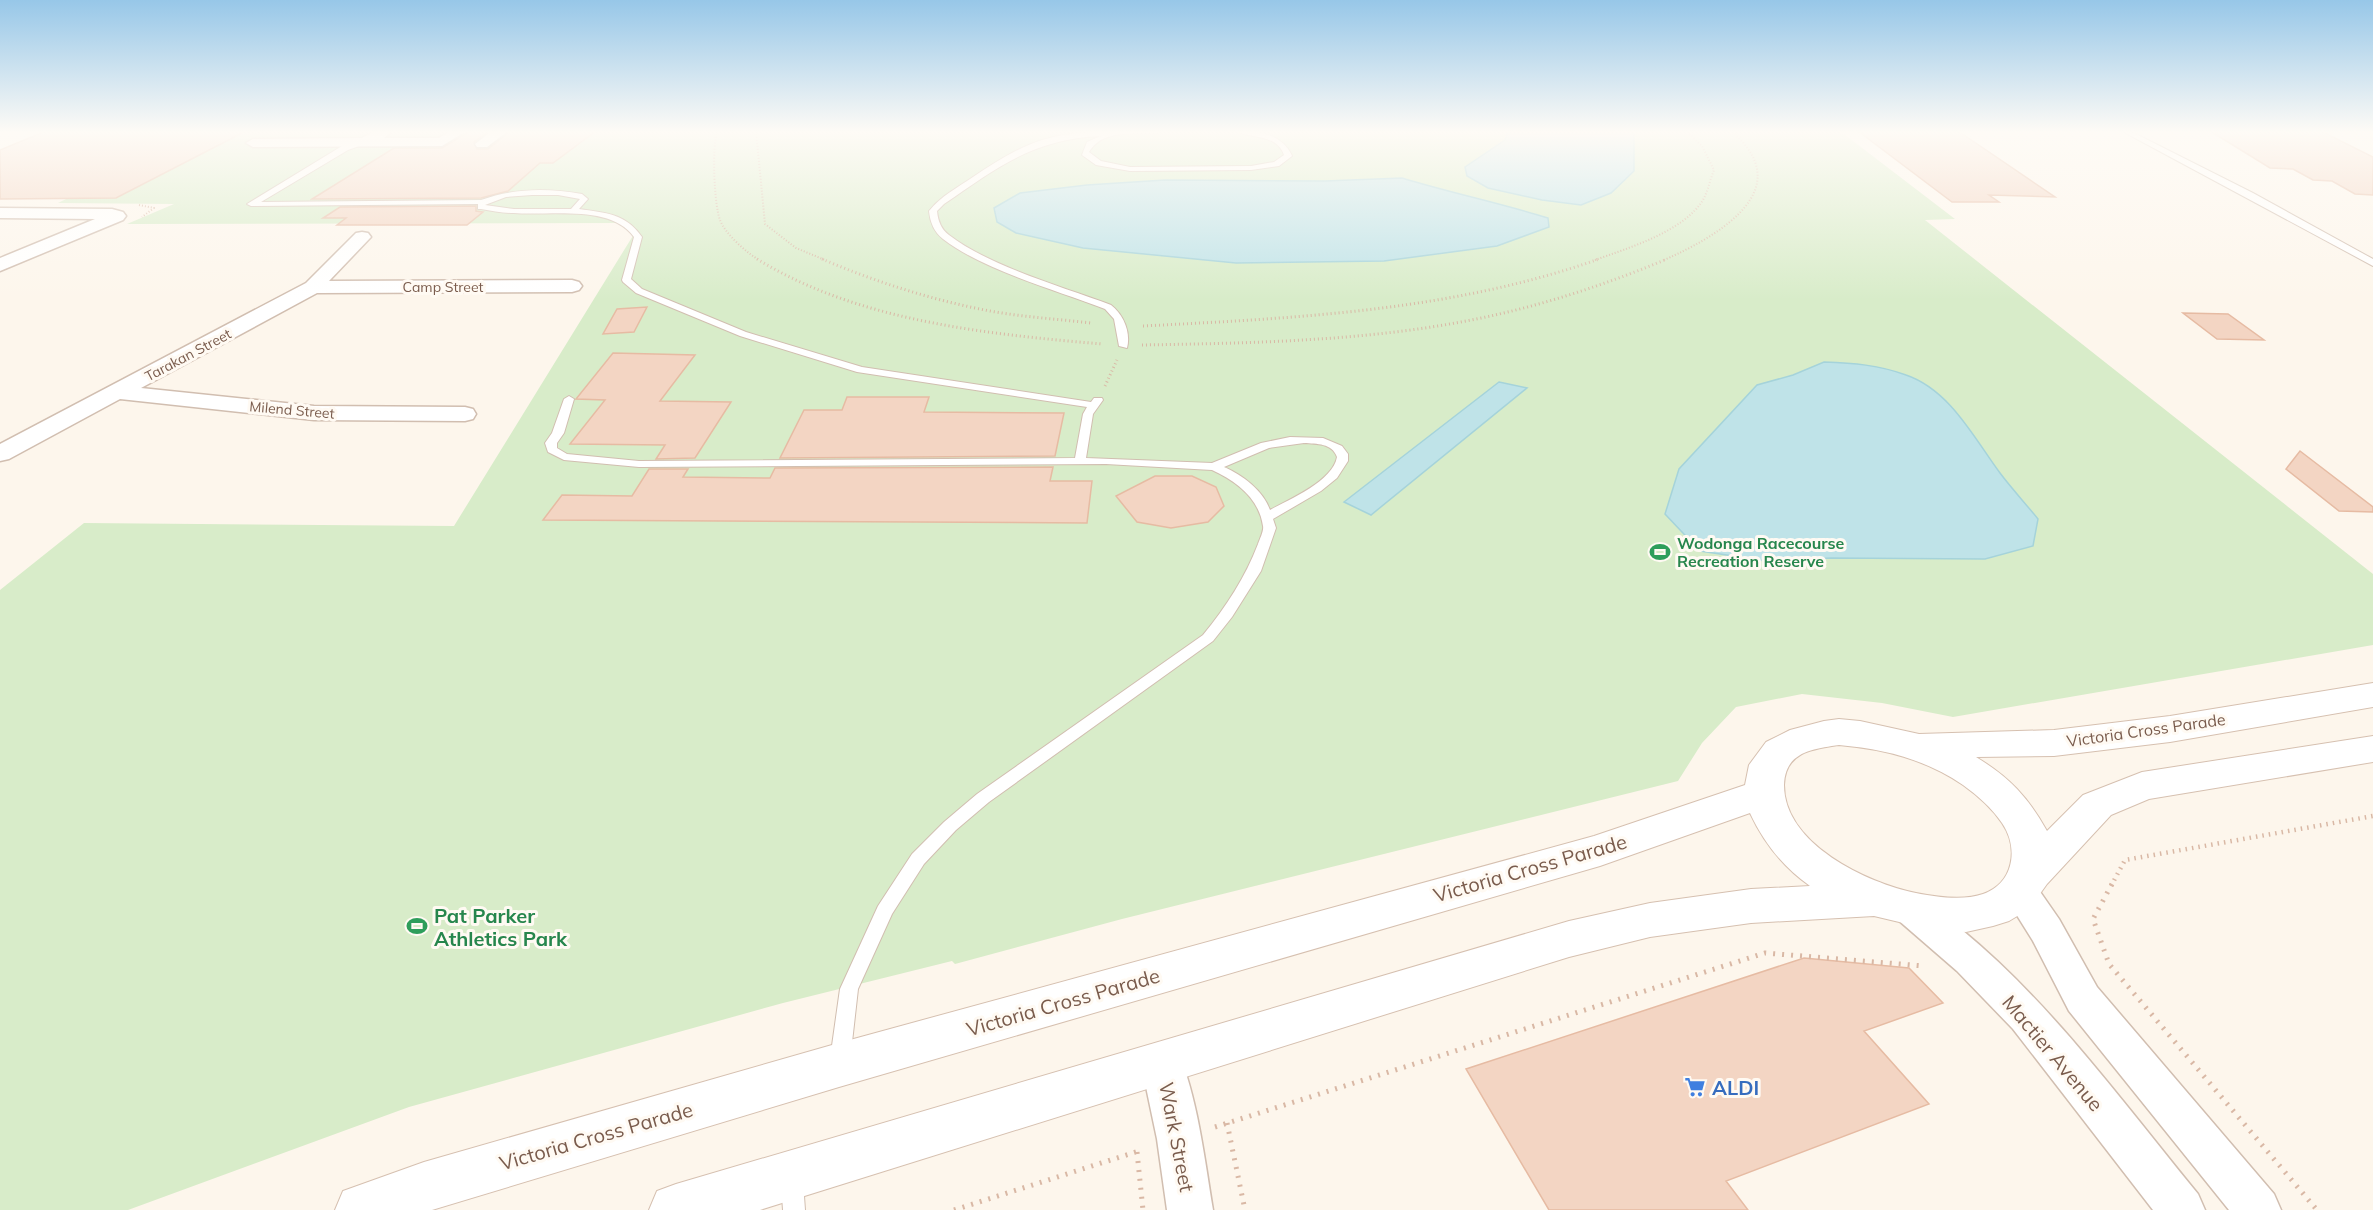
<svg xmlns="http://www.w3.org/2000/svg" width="2373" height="1210" viewBox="0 0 2373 1210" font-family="Mulish,sans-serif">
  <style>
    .green { fill: #d8ecc9 }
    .water { fill: #bfe3e8; stroke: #a5d3da; stroke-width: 1.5 }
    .building { fill: #f3d5c3; stroke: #e6bba3; stroke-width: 1.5 }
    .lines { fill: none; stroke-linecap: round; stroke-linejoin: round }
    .service-casing { stroke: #d1beb0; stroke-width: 2 }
    .minor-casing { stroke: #d1beb0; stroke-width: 3 }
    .secondary-casing { stroke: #d6c0b0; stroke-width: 2 }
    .path-far3 { stroke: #d9b8a5; stroke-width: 2; stroke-dasharray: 1 2; stroke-linecap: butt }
    .path-far2 { stroke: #d9b8a5; stroke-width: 3; stroke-dasharray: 1 3; stroke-linecap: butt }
    .path-far1 { stroke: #d9b8a5; stroke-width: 4.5; stroke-dasharray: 1.5 5; stroke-linecap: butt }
    .path { stroke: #d9b8a5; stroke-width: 5; stroke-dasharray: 2 7; stroke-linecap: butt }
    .service { fill: #fff; fill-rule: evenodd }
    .minor { fill: #fff; fill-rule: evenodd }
    .secondary { fill: #fff; fill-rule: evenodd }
    .labels { text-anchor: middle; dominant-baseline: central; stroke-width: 6; stroke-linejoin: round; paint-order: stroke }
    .far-street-label { font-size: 14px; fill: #7a5c4d; stroke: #fffaf3 }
    .leisure-label { font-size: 16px; font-weight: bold; fill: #27864d; stroke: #fffaf3; text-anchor: start }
    .street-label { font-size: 16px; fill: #7a5c4d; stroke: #fffaf3 }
    .near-street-label { font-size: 20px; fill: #7a5c4d; stroke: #fffaf3 }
    .near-leisure-label { font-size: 20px; font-weight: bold; fill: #27864d; stroke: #fffaf3; text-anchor: start }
    .near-shop-label { font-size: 20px; font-weight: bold; fill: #366cbe; stroke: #fffaf3; text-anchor: start }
  </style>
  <rect width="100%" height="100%" fill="#fdf6ec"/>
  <path class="green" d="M114 131H1840L1955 219 1925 220 2373 574V645L1953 717 1882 703 1802 694 1736 707 1702 743 1678 781 1122 919 955 964 952 961 783 1003 409 1107 128 1210H0V590L84 523 454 526 634 234 621 223 127 224 174 204 58 203 128 168 34 167Z"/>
  <path class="water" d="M1508 131H1632L1634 134V171L1611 193 1581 205 1542 200 1488 188 1467 176 1465 167 1505 140Z
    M1402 178C1451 193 1500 203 1548 218L1549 227 1497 246 1384 261 1236 263 1083 248 1016 233 997 222 994 208 1020 193 1087 185 1165 180 1325 181Z
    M1824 362C1853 363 1879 365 1906 375 1950 390 1974 438 2000 473 2012 489 2026 504 2038 519L2033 546 1985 559 1831 558 1767 561 1700 551 1665 514 1679 469 1757 385 1793 375Z
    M1499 382 1527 388 1371 515 1344 502Z"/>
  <path class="building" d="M46 131H246L116 198 0 199V150Z
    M470 131H489L474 142 477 149H488L510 131H596L553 163H540L508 191 481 198 312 199 394 148H442Z
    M1858 131H1958L2055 197 1989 195 1999 202H1952Z
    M2210 131H2321L2373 157V195L2355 194 2332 181 2313 180 2293 169 2270 168Z
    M476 206V211L483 212 467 225H337L346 218H323L340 207Z
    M647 307 634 332 603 334 617 309Z
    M2183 313 2228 314 2264 340 2217 339Z
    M613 353 695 355 660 401 731 402 695 458 656 459 665 445 570 444 605 400 576 399Z
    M847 397H929L924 412 1064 413 1055 456 780 458 804 410H842Z
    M2300 451 2373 507V512L2339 511 2286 469Z
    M1053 467 1050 481H1092L1087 523 543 520 562 495 632 496 649 469H688L683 477 770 478 775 468Z
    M1155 476H1192L1216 487 1224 506 1208 522 1171 528 1137 522 1116 496Z
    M1804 958 1909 968 1943 1003 1864 1031 1929 1104 1726 1181 1748 1210H1549L1466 1069Z"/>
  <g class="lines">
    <g class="service-casing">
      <path id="service" d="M1161 131 1158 133C1134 134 1102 129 1089 152L1101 161 1130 167 1251 166 1274 162 1284 155C1277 134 1252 139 1236 131 1256 130 1283 134 1292 156L1279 166 1251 170 1130 171 1096 165 1082 155 1087 142 1101 136C1033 139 998 167 944 204L937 211C938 221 941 229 949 235 989 266 1063 287 1111 305 1124 315 1131 333 1127 348L1119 346 1114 319 1105 309C1056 290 983 270 943 239 934 232 930 222 929 211 941 196 957 188 973 177 994 163 1017 148 1042 140 1080 129 1122 131 1161 131Z
        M2122 131H2130L2253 193 2373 259V266Z
        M365 140 369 142 367 143 348 150 261 202 481 200C514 188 548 188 582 194L588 199 579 209C606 213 625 213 642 237L631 279 642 289 746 332 862 367 1091 402 1094 398H1102L1103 400 1093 414 1086 458 1212 463 1261 443 1290 437 1323 438 1342 446 1348 454V461L1337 478 1321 491 1273 519 1276 528 1261 571 1232 617 1213 641 989 802 956 830 924 864 892 914 858 989 850 1060 847 1066 840 1069 833 1066 830 1060 840 989 878 906 912 854 944 822 977 794 1203 635C1226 607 1245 578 1258 544 1260 538 1264 531 1263 526 1259 498 1236 481 1212 470L1106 464 639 467 564 460 548 452 545 443 552 433 564 399 569 396 574 399 564 433 557 443V448L567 454 639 461 1075 458 1083 414 1087 407 857 372 740 336 636 293 623 282 622 280 634 237C611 204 549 216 514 213 503 213 492 211 481 209H478V204L251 206 247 204 342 146ZM532 195H558L580 199 571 209H514L485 205 506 197ZM1304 443C1317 444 1332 443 1337 457 1333 481 1290 499 1270 510 1263 490 1242 475 1224 467L1269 448Z
        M792 1172 800 1175 803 1182 805 1210H783L781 1182 784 1175Z"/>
    </g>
    <g class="minor-casing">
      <path id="minor" d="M375 131H392L384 138H439L450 131H466L442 146 253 147 246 143 253 139 362 138Z
        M492 131H508L487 147H477L475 144Z
        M0 208 112 209 123 212 126 216 123 220 0 271V258L95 219 0 218Z
        M362 232 368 233 371 237 329 281 572 280 579 282 582 286 579 290 572 292 317 293 141 388 314 406 465 407 473 409 476 414 473 419 465 421 314 420 120 399 9 459 0 461V444L306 283 356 233Z
        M2021 879 2034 883 2059 919 2097 987 2274 1194 2281 1210H2229L2069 1011 2033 941 2003 893 2008 883Z
        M1910 894C1930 901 1945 917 1962 930 2052 1004 2124 1104 2198 1194L2205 1210H2153L2013 1029 1957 971 1897 919 1891 909 1897 899Z
        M1162 1044 1177 1050C1197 1094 1205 1162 1213 1210H1167L1157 1139 1141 1063 1147 1050Z"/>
    </g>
    <g class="secondary-casing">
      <path id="secondary" d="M2373 683V707L2170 742 2054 756 1976 757C2009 777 2028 797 2047 831L2083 795 2142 772 2373 736V762L2149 799 2111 815 2047 884 2029 909 2009 921 1993 926 1966 932 1933 930 1874 916 1751 923 1650 937 1569 957 760 1210H649L657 1191 676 1184 1569 921 1650 903 1751 889 1810 886C1783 867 1764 843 1750 813L1600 866 839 1087 432 1210H335L343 1191 424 1162 839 1043 1594 836 1745 785 1749 765 1766 742 1790 730 1824 721 1839 719 1860 721 1919 734 2054 730 2170 716ZM1839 745C1884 749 1925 759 1963 785 1977 795 1992 808 2002 823 2019 848 2014 883 1983 894 1963 901 1936 897 1916 893 1867 883 1784 844 1784 785 1785 752 1812 749 1839 745Z"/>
    </g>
    <path class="path-far3" d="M717 131C712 147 714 204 720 220 725 234 747 253 759 260
      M756 131 765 224 796 248 825 260
      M139 205 154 208 142 217
      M1595 260C1628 248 1683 232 1703 200 1708 191 1710 180 1714 170L1702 146 1686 131
      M1664 260C1696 246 1765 212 1757 169 1754 153 1743 142 1732 131"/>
    <path class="path-far2" d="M757 259C858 321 985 334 1102 344
      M822 259C876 282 932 300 990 311 1023 317 1057 319 1091 323
      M1143 326C1298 318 1452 311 1599 259
      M1142 345C1259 343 1380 341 1495 315 1553 302 1612 282 1667 259
      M1105 386 1117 360"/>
    <path class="path-far1" d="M2111 886 2125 860 2373 816"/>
    <path class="path" d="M2112 884 2093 919 2109 964 2317 1210
      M1227 1123 1245 1210
      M1215 1127 1765 953 1924 966
      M1137 1152 1143 1210
      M954 1210 1142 1150"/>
    <use href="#service" class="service"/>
    <use href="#minor" class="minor"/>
    <use href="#secondary" class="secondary"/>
  </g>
  <linearGradient id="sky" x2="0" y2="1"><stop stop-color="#97c7e8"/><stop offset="0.44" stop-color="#fefbf6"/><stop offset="1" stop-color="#fefbf6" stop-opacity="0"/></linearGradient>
  <rect width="2373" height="300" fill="url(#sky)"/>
  <defs>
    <g id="stadium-bare" transform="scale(1.62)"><path d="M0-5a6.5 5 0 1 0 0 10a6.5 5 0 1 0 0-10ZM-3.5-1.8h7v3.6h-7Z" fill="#2e9e5b" stroke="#fffaf3" stroke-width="2.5" paint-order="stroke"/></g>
    <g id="supermarket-bare" transform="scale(1.62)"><path d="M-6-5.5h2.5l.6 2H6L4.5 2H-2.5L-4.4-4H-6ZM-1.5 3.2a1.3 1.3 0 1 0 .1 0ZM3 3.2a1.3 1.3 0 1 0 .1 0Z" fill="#3f7fe0" stroke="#fffaf3" stroke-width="2.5" paint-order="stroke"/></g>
  </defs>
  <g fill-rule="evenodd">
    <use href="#stadium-bare" x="1660" y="552"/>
    <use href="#stadium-bare" x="417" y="926"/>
    <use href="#supermarket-bare" x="1695" y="1087"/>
  </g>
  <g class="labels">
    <g class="far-street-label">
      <text x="443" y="287">Camp Street</text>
      <text transform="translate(188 355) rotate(-28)">Tarakan Street</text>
      <text transform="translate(292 410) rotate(5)">Milend Street</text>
    </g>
    <g class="leisure-label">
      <text x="1677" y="543">Wodonga Racecourse<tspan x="1677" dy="18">Recreation Reserve</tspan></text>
    </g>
    <g class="street-label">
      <text transform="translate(2146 730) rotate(-8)">Victoria Cross Parade</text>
    </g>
    <g class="near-street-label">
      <text transform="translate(1530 868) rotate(-16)">Victoria Cross Parade</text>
      <text transform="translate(1063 1002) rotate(-16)">Victoria Cross Parade</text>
      <text transform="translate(2053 1053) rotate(50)">Mactier Avenue</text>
      <text transform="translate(596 1136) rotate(-16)">Victoria Cross Parade</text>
      <text transform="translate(1177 1137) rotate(79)">Wark Street</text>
    </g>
    <g class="near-leisure-label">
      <text x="434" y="915">Pat Parker<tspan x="434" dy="23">Athletics Park</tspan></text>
    </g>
    <g class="near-shop-label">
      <text x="1712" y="1087">ALDI</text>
    </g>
  </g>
</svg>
